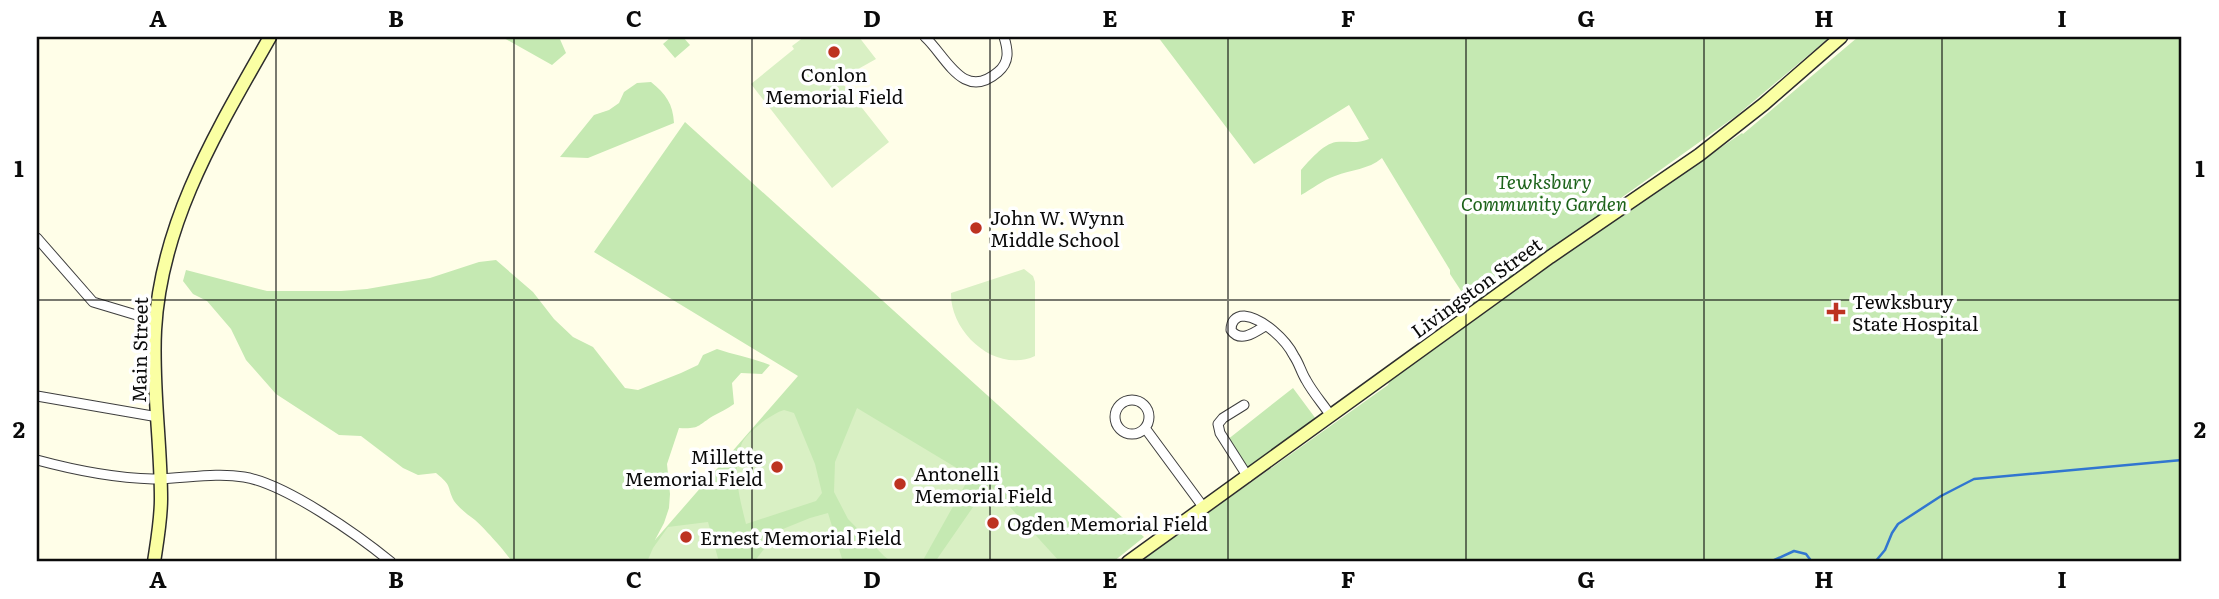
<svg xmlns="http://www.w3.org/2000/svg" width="2219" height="599" viewBox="0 0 2219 599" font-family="Literata,serif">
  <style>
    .green { fill: #c5e9b2 }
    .pitch { fill: #d9f0c4 }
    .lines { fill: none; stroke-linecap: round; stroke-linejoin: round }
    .stream { stroke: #3176d0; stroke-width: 2.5 }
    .street-casing { stroke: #3e3e3e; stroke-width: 11 }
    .secondary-casing { stroke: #2d2d2d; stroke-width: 15 }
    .street { stroke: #fff; stroke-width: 9 }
    .secondary { stroke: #faffa3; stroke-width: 12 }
    .grid { fill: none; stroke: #0b0b0b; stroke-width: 2; stroke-opacity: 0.55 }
    .poi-dot { fill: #bd3321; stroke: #fff; stroke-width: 2.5 }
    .labels { text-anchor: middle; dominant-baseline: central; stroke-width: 7; stroke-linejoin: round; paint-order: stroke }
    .poi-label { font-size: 19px; fill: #0b0b0b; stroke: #fff; text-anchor: start }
    .park-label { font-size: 19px; font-style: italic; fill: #1d631b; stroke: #fff }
    .street-label { font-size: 19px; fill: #0b0b0b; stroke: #fff }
    .neatline { fill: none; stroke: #0b0b0b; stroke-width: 2.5 }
    .grid-label { font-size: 23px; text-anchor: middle; font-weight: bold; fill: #0b0b0b }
  </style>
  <rect width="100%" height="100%" fill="#fffee8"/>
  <path class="green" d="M502 37H559L566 53 552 65Z
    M671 37H683L690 45 675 58 663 44Z
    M1158 37H1830L1736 116 1621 198 1623 201 1471 306 1450 274V270L1382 158C1368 170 1352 169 1335 176 1323 180 1312 189 1301 195V170C1309 161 1323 144 1336 142 1349 141 1357 144 1369 139L1349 105 1254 164Z
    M1858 37H2182V562H1139L1388 385 1391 378 1568 252 1742 133 1743 134Z
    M651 82C666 94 673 104 674 123L588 158 560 157 594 115 609 110 619 103 624 92 637 83Z
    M685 122 1144 537 1113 562H512C507 553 484 528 475 520 468 515 459 508 454 501 446 485 453 487 436 473L418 475 403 468 361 436 339 435 276 394 246 360 231 329 207 301 193 294 183 281 186 270 267 291H341L367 289 430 278 479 262 496 260 533 292 554 319 573 337 593 347 625 388 638 390 681 373 698 365 703 355 717 349C735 355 752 358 770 365L762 374 741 373 732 383 734 404C727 409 720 412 713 416 697 426 700 429 679 428L667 464 670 494 669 508 664 523 655 540 798 376 594 252Z
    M1293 388 1316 419 1248 468 1227 440Z"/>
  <path class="pitch" d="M804 37H859L876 59 851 73 836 75 889 142 832 188 751 84 794 49 792 46Z
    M1024 269 1033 276 1035 282V356C996 374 950 333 951 293Z
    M857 408 970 476 922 562H892L884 556 848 519 834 492 835 462Z
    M784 410 794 413 815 464 822 493 816 501 746 524C740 500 731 467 742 443 746 435 758 426 765 420 772 416 777 412 784 410Z
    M989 484 1060 562H935Z
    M828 513 843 562H754L778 531 810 518Z
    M708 522 719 562H647L653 548 668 527Z"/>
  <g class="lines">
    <path class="stream" d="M1770 562 1794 551 1806 554 1812 562
      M1875 562 1885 550 1892 533 1898 524 1941 496 1974 479 2182 460"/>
    <g class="street-casing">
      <path id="street" d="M925 37C946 56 963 102 998 72 1010 62 1008 50 1004 37
        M37 238 93 302 143 317H156
        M1265 326C1254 333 1240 343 1231 330 1231 322 1235 316 1244 316 1263 318 1286 340 1294 356 1299 363 1301 372 1306 380 1313 393 1323 404 1331 416
        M37 396 158 417
        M1115 417a17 17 0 1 1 34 0a17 17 0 1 1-34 0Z
        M1244 405 1223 418 1218 424 1220 433 1248 477
        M1145 428 1204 508
        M37 460C74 470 114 478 153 479 183 479 215 472 244 477 286 484 358 535 391 562"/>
    </g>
    <g class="secondary-casing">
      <path id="secondary" d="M154 562C157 542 161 520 161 499 161 443 152 386 155 330 161 221 218 129 270 37
        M1128 562 1550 257 1699 155 1764 104 1841 37"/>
    </g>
    <use href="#street" class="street"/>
    <use href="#secondary" class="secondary"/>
  </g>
  <path class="grid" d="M276 37V562M514 37V562M752 37V562M990 37V562M1228 37V562M1466 37V562M1704 37V562M1942 37V562M37 300H2182"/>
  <g class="poi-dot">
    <circle cx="834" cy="52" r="7"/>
    <circle cx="976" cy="228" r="7"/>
    <path d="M1832.5 301.5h7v7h7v7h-7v7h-7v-7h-7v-7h7z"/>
    <circle cx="777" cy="467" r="7"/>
    <circle cx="900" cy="484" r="7"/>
    <circle cx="993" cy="523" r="7"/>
    <circle cx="686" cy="537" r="7"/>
  </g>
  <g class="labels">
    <g class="poi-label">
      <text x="834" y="74" text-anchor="middle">Conlon<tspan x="834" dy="22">Memorial Field</tspan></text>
      <text x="990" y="217">John W. Wynn<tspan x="990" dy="22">Middle School</tspan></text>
      <text x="1852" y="301">Tewksbury<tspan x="1852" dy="22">State Hospital</tspan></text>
      <text x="763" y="456" text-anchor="end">Millette<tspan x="763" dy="22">Memorial Field</tspan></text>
      <text x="914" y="473">Antonelli<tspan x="914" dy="22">Memorial Field</tspan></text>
      <text x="1007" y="523">Ogden Memorial Field</text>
      <text x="700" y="537">Ernest Memorial Field</text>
    </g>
    <g class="park-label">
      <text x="1544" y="181">Tewksbury<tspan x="1544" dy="22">Community Garden</tspan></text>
    </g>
    <g class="street-label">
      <text transform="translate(1476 287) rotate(-36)">Livingston Street</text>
      <text transform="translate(139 350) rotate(-89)">Main Street</text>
    </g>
  </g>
  <rect width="2219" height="599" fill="none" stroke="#ffffff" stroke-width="77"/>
  <rect x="38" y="38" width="2142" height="522" class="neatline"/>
  <g class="grid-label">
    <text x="158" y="27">A</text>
    <text x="396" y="27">B</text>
    <text x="634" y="27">C</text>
    <text x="872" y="27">D</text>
    <text x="1110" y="27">E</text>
    <text x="1348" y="27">F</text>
    <text x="1586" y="27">G</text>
    <text x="1824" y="27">H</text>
    <text x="2062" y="27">I</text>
    <text x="19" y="177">1</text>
    <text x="2200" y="177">1</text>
    <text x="19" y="438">2</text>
    <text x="2200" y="438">2</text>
    <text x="158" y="588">A</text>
    <text x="396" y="588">B</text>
    <text x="634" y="588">C</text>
    <text x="872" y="588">D</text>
    <text x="1110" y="588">E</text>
    <text x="1348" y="588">F</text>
    <text x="1586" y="588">G</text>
    <text x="1824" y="588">H</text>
    <text x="2062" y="588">I</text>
  </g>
</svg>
